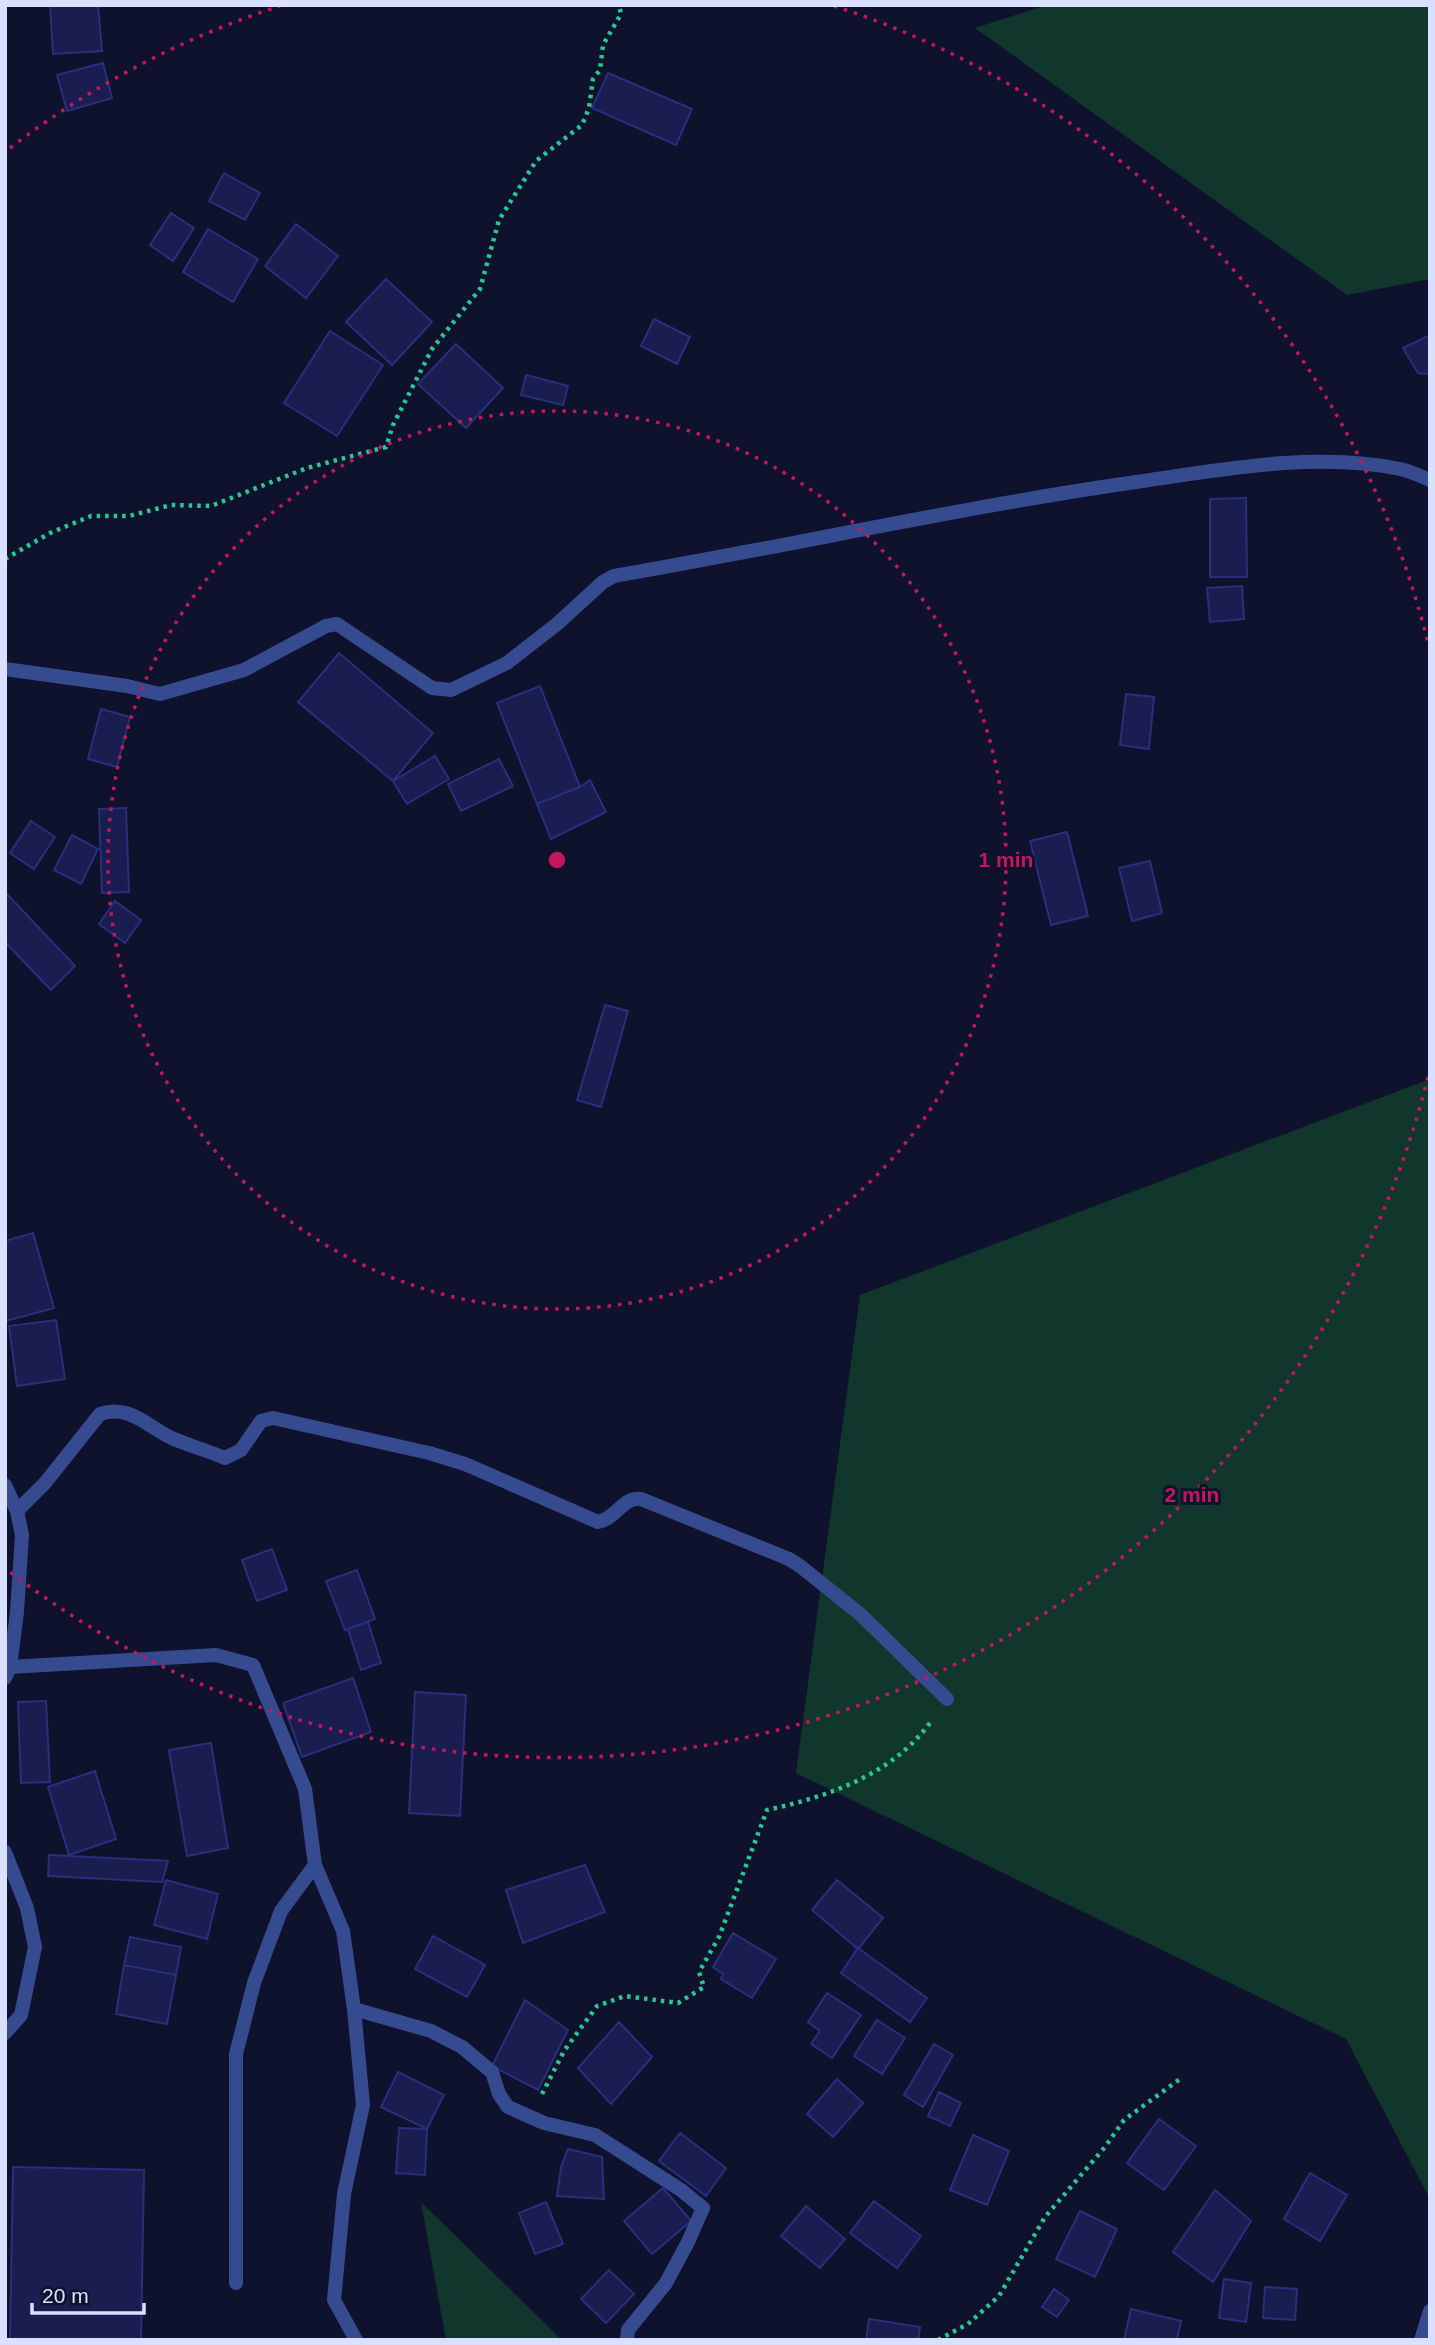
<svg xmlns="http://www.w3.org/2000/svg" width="1435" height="2345" viewBox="0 0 1435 2345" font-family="Arial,sans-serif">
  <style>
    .green { fill: #11372c }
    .building { fill: #191d4f; stroke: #292f7d; stroke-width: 2 }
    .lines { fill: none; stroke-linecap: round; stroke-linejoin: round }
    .path { stroke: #26c892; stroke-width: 4.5; stroke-dasharray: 3.5 5; stroke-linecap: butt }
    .minor { stroke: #364b8f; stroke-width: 14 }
    .tertiary { stroke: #364b8f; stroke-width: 14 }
    .ring { fill: none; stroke: #c2185b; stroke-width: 3.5; stroke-dasharray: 3.5 7 }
    .centre { fill: #c2185b; stroke: #0f122d; stroke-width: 3.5 }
    .ring-label { font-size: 21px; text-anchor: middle; font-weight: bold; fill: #c2185b; stroke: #0f122d; stroke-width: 6; stroke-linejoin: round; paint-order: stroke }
  </style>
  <rect width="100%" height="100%" fill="#0f122d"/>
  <path class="green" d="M1047 5H1430V279L1347 295 975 28Z
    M1430 1079V2199L1346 2039 796 1773 860 1295Z
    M421 2202 562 2340H446Z"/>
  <path class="building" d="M50 5H98L102 51 53 54Z
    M103 63 112 98 67 111 57 75Z
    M608 73 692 109 676 145 592 108Z
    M224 173 260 193 245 220 209 201Z
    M171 213 194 228 173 261 150 245Z
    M296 224 338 256 306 298 265 266Z
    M208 229 258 259 233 302 183 272Z
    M386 279 432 322 392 365 346 322Z
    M654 319 690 337 677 364 641 346Z
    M330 331 383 365 337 436 284 403Z
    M1430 335V377L1429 374 1418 373 1403 348Z
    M456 344 503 388 466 428 418 384Z
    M526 375 568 386 563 405 521 395Z
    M1246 498 1247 577H1210V499Z
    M1242 586 1244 619 1210 622 1207 588Z
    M339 653 433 733 393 781 298 702Z
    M540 686 580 787 537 804 497 703Z
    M1126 694 1154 697 1149 749 1120 745Z
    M101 709 130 717 117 767 88 759Z
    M435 756 449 779 407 804 393 781Z
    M499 759 513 786 461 811 448 784Z
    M590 780 606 812 551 839 537 804 580 787Z
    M126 808 129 892 102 893 99 809Z
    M31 821 55 837 34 869 10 853Z
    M1067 832 1088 916 1051 925 1030 841Z
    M72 835 98 849 81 884 54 870Z
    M1150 861 1162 913 1132 921 1119 868Z
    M5 892 75 966 51 990 5 942Z
    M115 901 141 920 125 943 99 924Z
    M605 1005 628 1011 601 1107 577 1100Z
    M33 1233 54 1308 6 1321 5 1241Z
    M56 1320 65 1379 17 1386 9 1326Z
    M272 1549 287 1590 257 1601 242 1560Z
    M357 1570 375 1619 345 1630 326 1581Z
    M368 1622 381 1663 361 1670 348 1629Z
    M353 1678 371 1732 302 1757 283 1703Z
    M415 1692 466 1695 460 1816 409 1813Z
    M46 1701 50 1782 21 1783 18 1702Z
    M211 1743 228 1848 187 1856 169 1750Z
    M95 1771 116 1839 69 1855 48 1787Z
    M49 1855 168 1861 162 1882 48 1876Z
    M585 1865 605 1912 523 1943 506 1890Z
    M166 1880 218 1894 207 1939 154 1925Z
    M837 1880 883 1918 858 1949 812 1910Z
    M733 1933 776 1959 752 1998 721 1979 723 1974 713 1967Z
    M433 1936 485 1965 467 1997 415 1969Z
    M130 1937 181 1947 176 1975 124 1965Z
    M858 1948 927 1998 910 2022 841 1973Z
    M124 1965 176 1975 167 2024 116 2014Z
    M827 1993 861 2015 832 2058 811 2044 820 2031 808 2022Z
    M525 2000 568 2030 538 2090 492 2066Z
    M877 2020 905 2038 882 2074 854 2056Z
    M619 2022 652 2057 611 2104 578 2068Z
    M934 2044 953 2055 923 2107 904 2095Z
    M398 2072 444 2095 427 2129 381 2107Z
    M837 2079 863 2103 833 2137 807 2114Z
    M939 2092 961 2103 950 2126 928 2116Z
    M1159 2119 1196 2146 1164 2190 1127 2163Z
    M399 2128 427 2129 425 2175 396 2173Z
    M680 2133 726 2168 706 2196 659 2161Z
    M973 2135 1009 2151 987 2205 950 2190Z
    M568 2149 602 2157 604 2199 557 2196 561 2167Z
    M13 2167 144 2170 141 2340H10Z
    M1310 2173 1347 2195 1320 2241 1284 2219Z
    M663 2188 691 2221 652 2254 624 2221Z
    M1215 2190 1251 2221 1213 2282 1173 2252Z
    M874 2201 921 2236 897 2268 850 2233Z
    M546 2202 563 2244 535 2254 519 2213Z
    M806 2206 845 2239 820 2268 781 2236Z
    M1080 2211 1117 2229 1095 2277 1056 2259Z
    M609 2270 634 2294 606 2323 581 2299Z
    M1224 2279 1251 2283 1246 2322 1219 2318Z
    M1265 2287 1297 2289 1295 2320 1263 2318Z
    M1054 2289 1069 2300 1057 2317 1042 2307Z
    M1131 2309 1181 2321 1177 2340H1124Z
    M869 2319 920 2327 918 2340H866Z"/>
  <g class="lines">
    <path class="path" d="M5 559 50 533 91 516H129L171 505 211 506 307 468 386 447 393 425 432 349 480 289 499 220 536 161 582 125 589 108 593 79 600 70 603 45 621 14 619 5
      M542 2094 564 2051 597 2006 625 1996 678 2003 704 1987 699 1972 719 1937 767 1810C830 1796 894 1774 932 1720
      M938 2340 968 2324 999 2296 1045 2217 1105 2147 1124 2120 1180 2079"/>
    <path class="minor" d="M5 669 127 686 160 694 244 670 326 626 337 624 432 688 451 690 507 663 557 624 603 582 614 576C789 546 961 507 1136 482 1218 470 1318 451 1400 469 1410 471 1420 476 1430 480
      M17 1511 45 1483 100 1414C131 1404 147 1427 174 1439 191 1446 208 1451 225 1458L241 1450 261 1421 273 1418 429 1453 465 1464 598 1522C615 1520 623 1496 641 1499L789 1559 800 1566 860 1614 947 1699
      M10 1667 216 1655 253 1665 305 1789 315 1865 343 1931 354 2009 363 2105 344 2194 334 2300 356 2340
      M354 2009 431 2031 462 2047 492 2072 499 2094 508 2107 544 2123 595 2135 681 2190 703 2208 688 2242 666 2283 628 2330 627 2340
      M236 2283V2054L254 1983 281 1911 315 1865
      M1421 2340 1430 2311"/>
    <path class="tertiary" d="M5 1485 17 1511 22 1535 17 1612 10 1667 5 1678
      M5 1852 27 1908 35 1947 21 2015 5 2033"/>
  </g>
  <g class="ring">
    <circle cx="557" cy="860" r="449"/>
    <path d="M1428 1077A898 898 0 0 1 10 1572M10 148A898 898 0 0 1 280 6M834 6A898 898 0 0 1 1428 643"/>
  </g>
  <circle cx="557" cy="860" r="10" class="centre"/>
  <g class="ring-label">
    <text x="1006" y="867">1 min</text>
    <text x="1192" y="1502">2 min</text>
  </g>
  <rect width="1435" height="2345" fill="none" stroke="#dae0ff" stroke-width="14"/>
  <path d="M32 2303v10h112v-10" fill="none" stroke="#dae0ff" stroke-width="3.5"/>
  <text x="42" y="2303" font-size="21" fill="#dae0ff" stroke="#0f122d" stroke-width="5" paint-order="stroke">20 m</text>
</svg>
